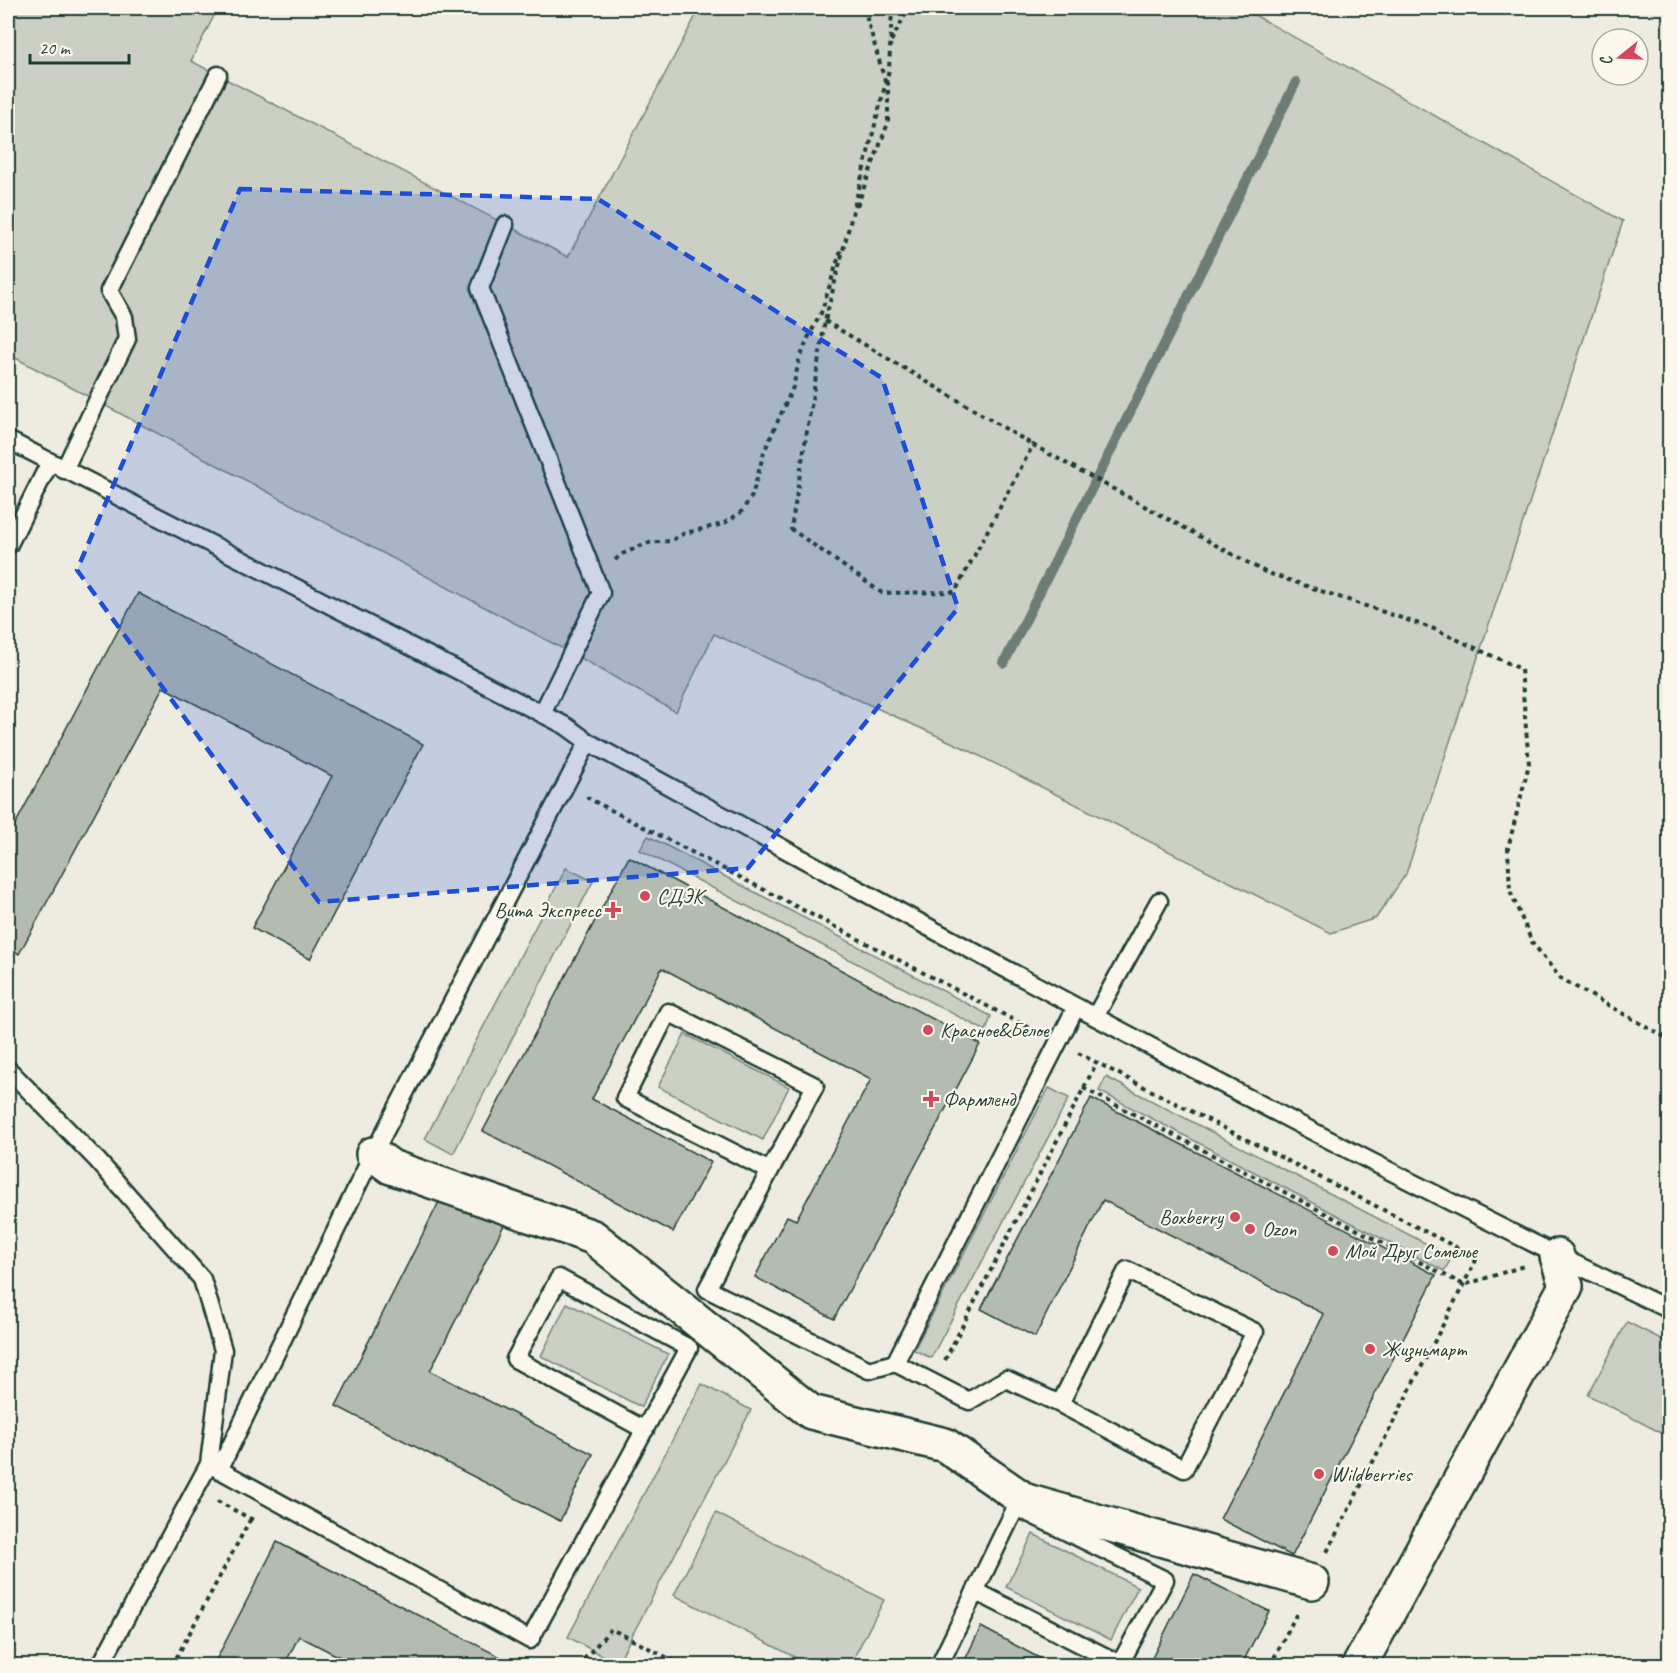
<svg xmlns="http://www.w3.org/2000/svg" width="1677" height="1673" viewBox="0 0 1677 1673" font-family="Caveat,sans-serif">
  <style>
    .green { fill: #cbcfc4; stroke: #75867c; stroke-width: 1.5 }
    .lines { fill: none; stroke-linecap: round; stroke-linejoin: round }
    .stream { stroke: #6c7d74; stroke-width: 10 }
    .building { fill: #b4bbb0; stroke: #1f3d34; stroke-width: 1.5 }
    .lane-casing { stroke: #1f3d34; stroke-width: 21 }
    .street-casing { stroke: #1f3d34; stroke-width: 38 }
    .path { stroke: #1f3d34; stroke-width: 4; stroke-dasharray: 4.5 4.5; stroke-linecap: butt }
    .lane { stroke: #fbf7ec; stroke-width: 16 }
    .street { stroke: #fbf7ec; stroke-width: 33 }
    .marked { fill: #1d4ed8; fill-opacity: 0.2; stroke: #1d4ed8; stroke-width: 4.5; stroke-dasharray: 12 8; stroke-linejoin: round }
    .poi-dot { fill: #d1495b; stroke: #fbf7ec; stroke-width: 2 }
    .labels { text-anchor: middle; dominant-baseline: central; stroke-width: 4.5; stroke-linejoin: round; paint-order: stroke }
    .poi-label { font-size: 21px; fill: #1f3d34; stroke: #fbf7ec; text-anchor: start }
  </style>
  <rect width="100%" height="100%" fill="#eeece1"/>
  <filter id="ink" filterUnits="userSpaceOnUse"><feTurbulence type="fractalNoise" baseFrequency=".0167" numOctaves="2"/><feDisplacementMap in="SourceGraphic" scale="12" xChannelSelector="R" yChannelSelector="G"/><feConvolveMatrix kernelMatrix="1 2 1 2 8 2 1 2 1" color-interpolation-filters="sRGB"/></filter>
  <g filter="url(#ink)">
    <path class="green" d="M8 8H218L191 61 568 257 700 8H1242L1623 221 1406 874 1376 918 1331 933 962 747 714 634 676 712 586 661 8 354Z
      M648 836 991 1016 986 1031 640 850Z
      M566 868 593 881 453 1154 425 1139Z
      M685 1034 789 1087 763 1140 658 1087Z
      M1106 1077 1452 1257 1444 1271 1099 1091Z
      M1049 1088 1069 1098 931 1358 914 1350Z
      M567 1303 668 1354 641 1407 541 1356Z
      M1627 1322 1669 1343V1437L1588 1395Z
      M702 1384 751 1410 617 1664 568 1637Z
      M716 1513 884 1600 850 1665H810L674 1595Z
      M1033 1534 1138 1587 1111 1640 1006 1587Z"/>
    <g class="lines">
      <path class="stream" d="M1004 663 1296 82"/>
    </g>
    <path class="building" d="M138 593 423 744 310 959 252 928 332 776 163 687 19 954 8 947V838Z
      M629 857 980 1044 834 1319 755 1277 787 1216 796 1220 871 1079 662 968 592 1099 711 1162 673 1232 483 1131Z
      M1091 1098 1436 1275 1292 1556 1220 1519 1324 1314 1103 1200 1035 1337 981 1309Z
      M443 1194 504 1225 430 1371 593 1454 560 1521 336 1406Z
      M277 1542 360 1585 518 1666H357L299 1636 284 1666H213Z
      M1194 1574 1269 1611 1241 1666H1148Z
      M981 1627 1045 1661 1053 1666H962Z"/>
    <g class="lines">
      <g class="lane-casing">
        <path id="lane" d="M505 225 480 288 601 593 542 714
          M8 440 566 726 588 742C946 937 1303 1134 1670 1310
          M64 470 127 339 124 317 109 291 218 75
          M8 546 50 462
          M1095 1017 1159 901
          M8 1069 97 1160 202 1279 223 1350 209 1464
          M770 1171 625 1098 668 1012 815 1086 707 1289 869 1370 895 1363 1076 1007
          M895 1363 969 1401 1006 1379 1060 1404 1184 1469 1255 1332 1127 1270 1060 1404
          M219 1470 373 1154 588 742
          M100 1666 209 1464 530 1640 689 1348 559 1278 515 1359 645 1430
          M939 1666 1016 1507 1165 1580 1120 1664 975 1591"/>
      </g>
      <g class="street-casing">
        <path id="street" d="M373 1154 391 1167 593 1237 811 1412 945 1445 1026 1501 1312 1582
          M1359 1666 1566 1286 1557 1256"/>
      </g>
      <path class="path" d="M864 8 885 81
        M892 8 889 70 825 321 791 529 882 593 955 592 1033 445 1265 572 1434 629 1521 669 1529 764 1508 848 1510 891 1532 942 1560 978 1670 1040
        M891 41 909 8
        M857 206 888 123V82
        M825 321 1033 445
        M615 560 622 554 648 543 670 541 685 533 723 524 741 512 752 496 764 452 793 387 799 361 808 338 821 313 841 250
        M586 797 1037 1032
        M1078 1053 1477 1258 1327 1552
        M1083 1088 1464 1285 1524 1266
        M945 1360 1097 1062
        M217 1501 255 1521
        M172 1666 251 1518
        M578 1666 611 1629 684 1666
        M1270 1666 1297 1613"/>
      <use href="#lane" class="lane"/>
      <use href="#street" class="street"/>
    </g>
  </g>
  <path class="marked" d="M240 189 598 199 882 378 958 608 748 868 319 902 77 570Z"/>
  <g class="poi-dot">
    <circle cx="645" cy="896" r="6"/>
    <path d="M610 901h6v6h6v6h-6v6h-6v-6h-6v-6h6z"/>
    <circle cx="928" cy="1030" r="6"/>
    <path d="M928 1090h6v6h6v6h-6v6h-6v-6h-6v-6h6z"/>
    <circle cx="1235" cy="1217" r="6"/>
    <circle cx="1250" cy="1229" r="6"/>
    <circle cx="1333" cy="1251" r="6"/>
    <circle cx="1370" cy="1349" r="6"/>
    <circle cx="1319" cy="1474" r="6"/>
  </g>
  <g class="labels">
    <g class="poi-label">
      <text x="657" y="896">СДЭК</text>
      <text x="601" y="910" text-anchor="end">Вита Экспресс</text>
      <text x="940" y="1030">Красное&amp;Белое</text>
      <text x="943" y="1099">Фармленд</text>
      <text x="1223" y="1217" text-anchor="end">Boxberry</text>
      <text x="1262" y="1229">Ozon</text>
      <text x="1345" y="1251">Мой Друг Сомелье</text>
      <text x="1382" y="1349">Жизньмарт</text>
      <text x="1331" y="1474">Wildberries</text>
    </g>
  </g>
  <rect width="1677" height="1673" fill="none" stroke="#fbf7ec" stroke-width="30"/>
  <rect x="15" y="15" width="1647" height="1643" fill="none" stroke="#1f3d34" stroke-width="2" filter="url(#ink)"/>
  <g transform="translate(1620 57) rotate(252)"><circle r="28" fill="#fbf7ec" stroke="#a3ada2" stroke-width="1.5"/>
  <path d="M0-4.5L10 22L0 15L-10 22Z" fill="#d1495b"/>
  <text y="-9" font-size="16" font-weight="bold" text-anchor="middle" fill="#1f3d34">С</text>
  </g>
  <path d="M30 54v9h99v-9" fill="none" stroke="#1f3d34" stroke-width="3"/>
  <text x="39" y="54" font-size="18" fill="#1f3d34" stroke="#fbf7ec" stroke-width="4.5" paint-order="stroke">20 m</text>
</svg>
